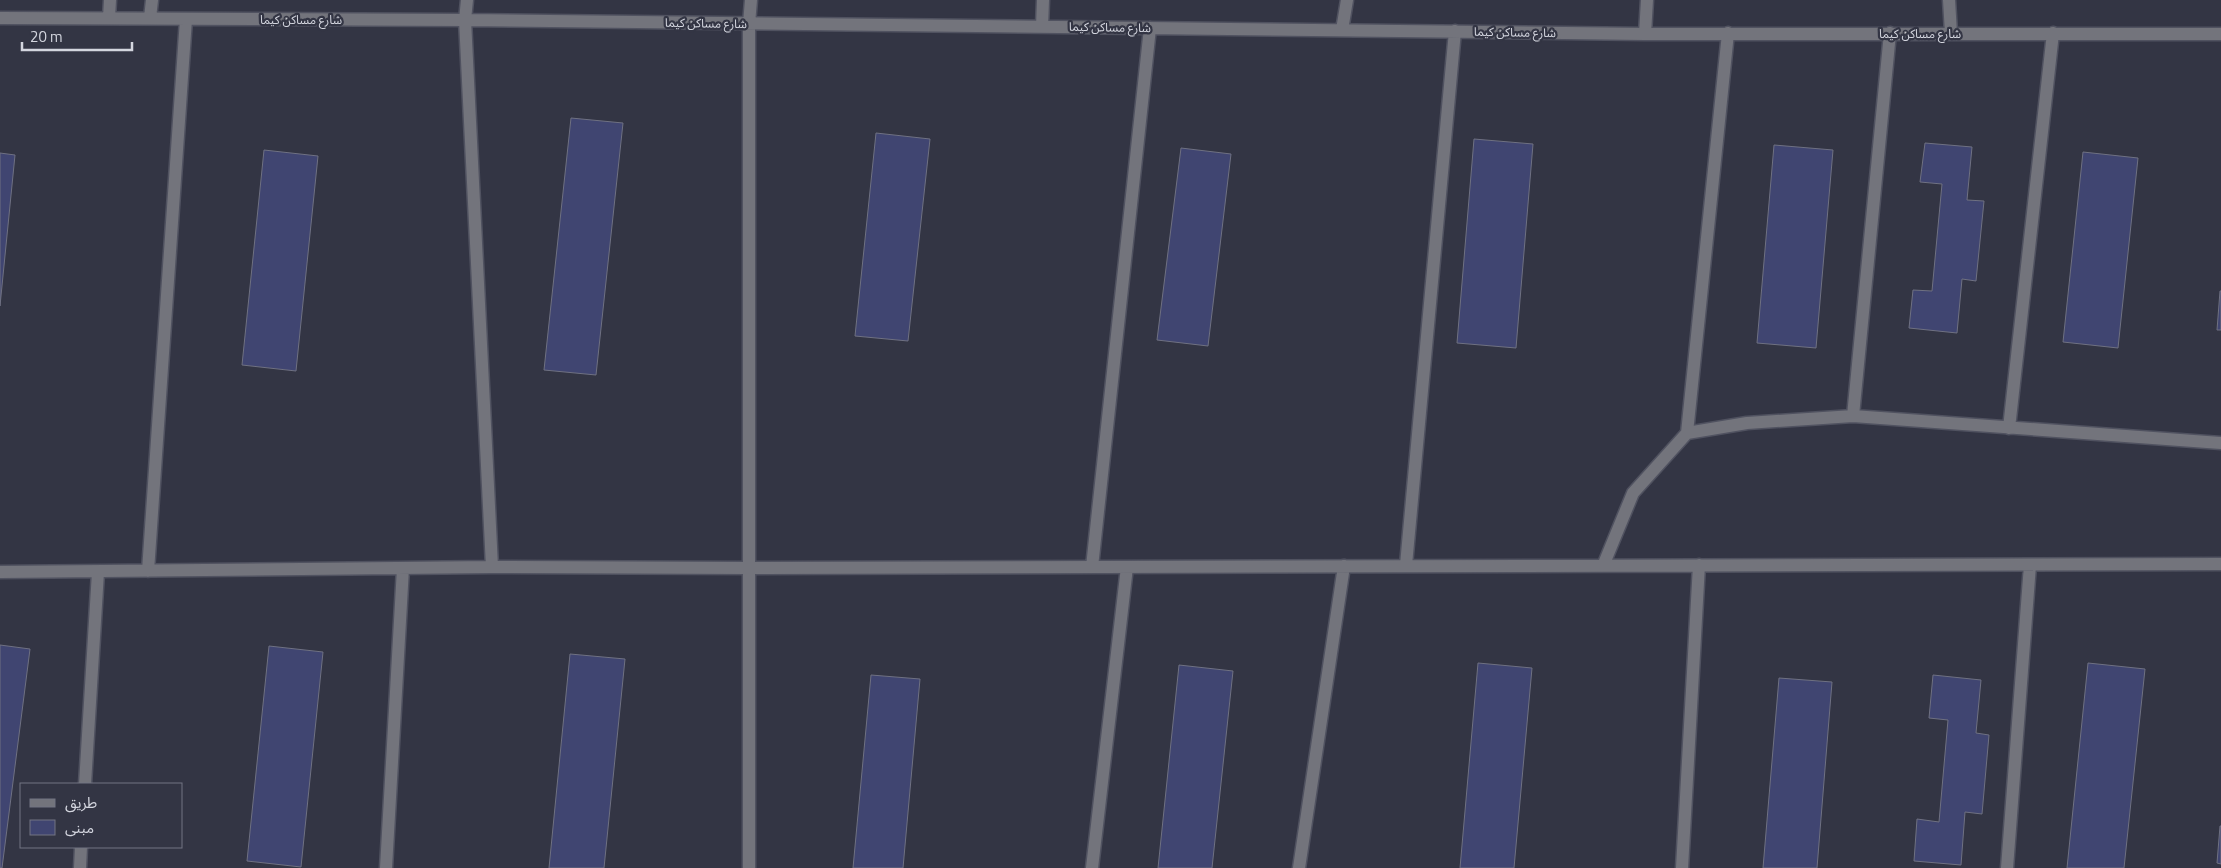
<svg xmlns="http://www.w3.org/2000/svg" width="2221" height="868" viewBox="0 0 2221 868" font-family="'Titillium Web','Noto Sans Arabic',sans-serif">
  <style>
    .building { fill: #404571; stroke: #6f7182 }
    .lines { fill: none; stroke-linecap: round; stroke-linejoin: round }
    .minor-casing { stroke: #505260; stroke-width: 15 }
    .minor { stroke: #73747c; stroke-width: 12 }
    .labels { text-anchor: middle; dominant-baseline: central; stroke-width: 4.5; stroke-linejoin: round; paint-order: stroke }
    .street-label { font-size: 12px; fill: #d4d6df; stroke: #333544 }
  </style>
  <rect width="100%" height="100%" fill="#333544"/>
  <path class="building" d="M571 118 623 123 596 375 544 370Z
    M876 133 930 139 908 341 855 336Z
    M1474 139 1533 144 1516 348 1457 343Z
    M1925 143 1972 147 1967 200 1984 201 1976 281 1962 279 1957 333 1909 328 1913 290 1932 291 1942 184 1920 182Z
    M1774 145 1833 150 1816 348 1757 343Z
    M1181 148 1231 154 1208 346 1157 340Z
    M264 150 318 156 296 371 242 365Z
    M2083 152 2138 158 2118 348 2063 342Z
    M0 153 15 155 0 306Z
    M2220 291H2221V330H2217Z
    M0 645 30 649 2 868H0Z
    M269 646 323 652 301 867 247 861Z
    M570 654 625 659 604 868H549Z
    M1478 663 1532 668 1514 868H1460Z
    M2088 663 2145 669 2124 868H2067Z
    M1179 665 1233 671 1212 868H1158Z
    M871 675 920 679 903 868H853Z
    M1933 675 1981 680 1976 733 1989 735 1982 814 1965 812 1961 865 1914 861 1917 819 1939 822 1948 720 1929 718Z
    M1779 678 1832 682 1817 868H1763Z
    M2220 826H2221V864L2217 863Z"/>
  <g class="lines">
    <g class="minor-casing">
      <path id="minor" d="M467 0 465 20 492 567
        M1949 0 1951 33
        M0 18 465 20 1645 34H2221
        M109 18 110 0
        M150 18 152 0
        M1042 27 1043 0
        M1342 30 1347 0
        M1645 34 1647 0
        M1853 416 1890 33
        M2009 428 2053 33
        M1687 433 1728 33
        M1406 565 1455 31
        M1603 566 1633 493 1687 433 1747 423 1853 416 2221 443
        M1092 567 1150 28
        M148 571 186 19
        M0 572 492 567 749 568 2221 564
        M85 784 98 572
        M80 868 81 847
        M386 868 403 568
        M749 868V24L751 0
        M1092 868 1127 567
        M1299 868 1344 566
        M1682 868 1699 565
        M2007 868 2030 565"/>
    </g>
    <use href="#minor" class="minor"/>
  </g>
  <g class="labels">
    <g class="street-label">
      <text x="301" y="19">شارع مساكن كيما</text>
      <text transform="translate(706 23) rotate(1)">شارع مساكن كيما</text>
      <text transform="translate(1110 27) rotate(1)">شارع مساكن كيما</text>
      <text transform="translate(1515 32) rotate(1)">شارع مساكن كيما</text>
      <text x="1920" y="33">شارع مساكن كيما</text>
    </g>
  </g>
  <rect x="20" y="783" width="162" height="65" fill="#333544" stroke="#737582"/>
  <rect x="30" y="799" width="25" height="8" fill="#73747c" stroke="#737582"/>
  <text x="65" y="808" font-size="15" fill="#d4d6df">طريق</text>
  <rect x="30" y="820" width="25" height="15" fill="#404571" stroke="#737582"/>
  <text x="65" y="833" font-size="15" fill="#d4d6df">مبنى</text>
  <path d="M22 42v8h110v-8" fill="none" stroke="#d4d6df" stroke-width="2.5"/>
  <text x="30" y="42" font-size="15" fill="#d4d6df" stroke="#333544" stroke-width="4" paint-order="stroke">20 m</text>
</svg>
